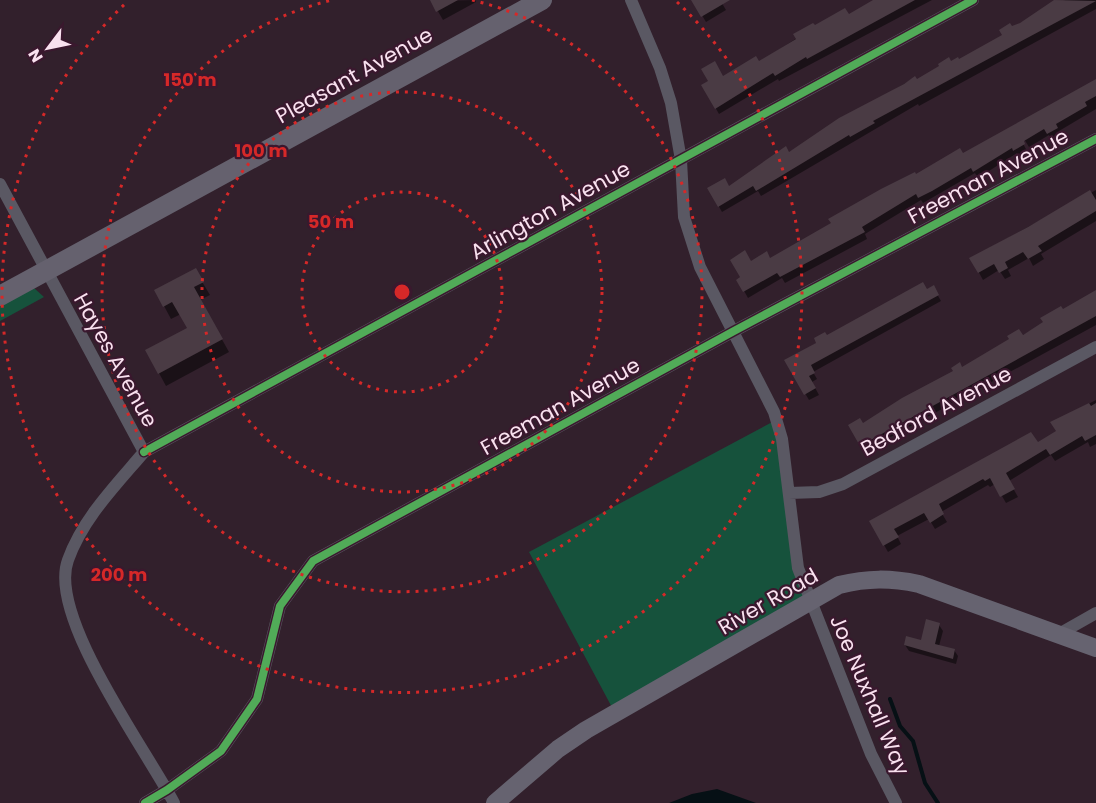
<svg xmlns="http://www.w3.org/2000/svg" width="1096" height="803" viewBox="0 0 1096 803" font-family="Poppins,sans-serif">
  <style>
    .green { fill: #16523c }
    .water { fill: #061015 }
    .shadow { fill: #0007 }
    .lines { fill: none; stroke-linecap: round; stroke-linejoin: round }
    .stream { stroke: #061015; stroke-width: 4 }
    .building { fill: #4a3b44 }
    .street { stroke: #5a5863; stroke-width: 12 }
    .secondary { stroke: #666370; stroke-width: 18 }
    .primary { stroke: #65616e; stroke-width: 20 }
    .cycleway-casing { stroke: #3a182e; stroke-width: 11 }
    .cycleway { stroke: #51ab58; stroke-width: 8 }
    .ring { fill: none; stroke: #d62828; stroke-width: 3; stroke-dasharray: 3 6 }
    .labels { text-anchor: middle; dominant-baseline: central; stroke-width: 4.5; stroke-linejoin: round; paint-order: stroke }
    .street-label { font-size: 21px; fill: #f9e1ef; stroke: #3a182e }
    .centre { fill: #d62828; stroke: #3a182e; stroke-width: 3 }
    .ring-label { font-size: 18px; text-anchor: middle; font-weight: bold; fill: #d62828; stroke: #3a182e; stroke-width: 4.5; stroke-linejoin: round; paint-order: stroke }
  </style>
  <rect width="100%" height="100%" fill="#32202c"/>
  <path class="green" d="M34 288 44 297 0 321V306Z
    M776 420 810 602 615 713 529 552Z"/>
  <path class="water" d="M717 789 756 803H669L692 794Z"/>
  <path class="shadow" d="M475 0 476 2 443 20 432 1Z
    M693 0H720L726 10 706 22Z
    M876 0H932L779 81 778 79 719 114 703 86 758 63 814 27 848 16Z
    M1065 0H1096V9L919 106 918 104 761 196 758 191 722 212 709 189 729 188 914 78 916 81 959 61 1004 35 1011 28Z
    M1096 80V109L1059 131 1061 135 1052 140 1049 135 1029 147 1021 134 1019 136 1027 151 1018 156 1017 153 978 178 975 173 923 203 921 200 865 234 867 239 785 283 782 278 748 298 738 280 750 263 770 260 915 176 962 156Z
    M1096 190V221L1041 254 1044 259 1033 266 1029 258 1008 270 1011 276 1005 279 999 270 983 280 971 258Z
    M195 270 210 295 200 300 229 352 166 386 147 351 189 328 181 314 171 319 156 291Z
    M933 287 941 301 813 372 817 379 812 382 819 395 809 400 786 361 827 337Z
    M1096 294V325L865 451 850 425H863Z
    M1096 400V444L1090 447 1088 442 1055 461 1051 455 1009 481 1018 497 1006 503 995 484 990 487 988 485 941 512 947 522 935 529 929 519 897 536 901 544 888 552 871 522 1037 444 1058 432 1053 422Z
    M939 625 943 631 939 646 954 650 958 656 956 664 909 651 905 645 922 642Z"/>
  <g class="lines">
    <path class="stream" d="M890 699 900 726 913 741 925 783 938 803"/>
  </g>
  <path class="building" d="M430 0H458L436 12Z
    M691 0H730L701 17Z
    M873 0H915L807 59 806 57 775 76 773 73 715 109 701 85 708 81 701 69 715 61 723 76 756 56 759 61 796 39 793 34 813 23 815 25 845 8 849 14Z
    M1054 0 1096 1 873 121 875 123 850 137 849 135 756 191 753 186 718 207 707 188 725 178 729 186 786 146 789 152 839 118 904 84 915 76 917 79 939 66 938 64 949 57 951 61 958 57 959 59 1002 35 999 30 1010 23 1012 26 1020 23Z
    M1096 79V96L1085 102 1087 106 1056 124 1058 128 1047 134 1044 129 1024 141 1025 144 1013 151 1012 148 973 172 971 168 932 191 918 198 916 194 862 227 865 232 780 277 777 273 743 292 736 280 740 277 730 260 745 250 751 261 767 251 770 258 831 223 828 219 881 189 915 172 916 174 960 148 963 153Z
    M1090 190 1096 200V211L1038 246 1042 251 1028 259 1023 252 1005 262 1008 268 999 273 994 264 978 273 969 258 1028 227Z
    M196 268 204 282 194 287 223 339 158 374 145 350 187 328 172 302 163 307 154 290Z
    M923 282 927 289 934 285 939 295 811 365 815 373 809 376 816 388 804 395 784 360 816 343 814 338 825 332 827 335Z
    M1096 290V316L860 446 848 425 860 418 863 423 902 398 953 371 951 368 960 362 962 367 1009 339 1007 336 1019 329 1023 335 1043 322 1040 318 1061 306 1063 309Z
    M1089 403 1091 406 1096 403V435L1085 441 1082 436 1050 455 1046 449 1006 473 1015 489 1000 497 990 478 985 481 983 479 939 504 944 514 930 523 924 513 894 529 899 537 883 546 869 521 1031 432 1038 442 1056 431 1050 422Z
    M926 619 940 623 935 644 955 649 953 659 904 645 906 636 921 640Z"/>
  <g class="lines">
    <path class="street" d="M631 0 660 68 671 103 681 160 684 217 700 267 774 412 782 439 798 568 871 754 896 803
      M0 184 144 452C116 485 83 518 68 560 47 616 147 751 174 803
      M144 452 973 0
      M789 493 819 492 843 484 1096 347
      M1059 634 1096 613
      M145 803 167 790 221 751 257 699 280 606 313 561 734 331 1096 139"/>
    <path class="secondary" d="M495 803 558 749 586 730 839 585C868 578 890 578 919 584L1096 648"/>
    <path class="primary" d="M0 296 542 0"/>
    <g class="cycleway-casing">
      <path id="cycleway" d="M144 452 973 0
        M145 803 167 790 221 751 257 699 280 606 313 561 734 331 1096 139"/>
    </g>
    <use href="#cycleway" class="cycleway"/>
  </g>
  <g class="ring">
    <circle cx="402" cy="292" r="100"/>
    <circle cx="402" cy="292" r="200"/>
    <path d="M472 0A300 300 0 1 1 332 0"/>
    <path d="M677 2A400 400 0 1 1 127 2"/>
  </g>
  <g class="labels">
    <g class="street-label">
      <text transform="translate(354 75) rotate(-29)">Pleasant Avenue</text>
      <text transform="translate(988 176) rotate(-28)">Freeman Avenue</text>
      <text transform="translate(550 210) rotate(-29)">Arlington Avenue</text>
      <text transform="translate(116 360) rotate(61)">Hayes Avenue</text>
      <text transform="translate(560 406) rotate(-29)">Freeman Avenue</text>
      <text transform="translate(936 411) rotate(-28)">Bedford Avenue</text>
      <text transform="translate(768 601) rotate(-30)">River Road</text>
      <text transform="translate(870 695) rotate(67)">Joe Nuxhall Way</text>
    </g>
  </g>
  <circle cx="402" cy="292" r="9" class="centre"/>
  <g class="ring-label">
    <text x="190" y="86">150 m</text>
    <text x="261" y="157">100 m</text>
    <text x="331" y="228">50 m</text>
    <text x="119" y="581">200 m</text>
  </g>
  <g transform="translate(48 48) rotate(238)" stroke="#3a182e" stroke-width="4.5" paint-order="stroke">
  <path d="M0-4.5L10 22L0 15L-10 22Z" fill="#f9e1ef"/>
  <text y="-9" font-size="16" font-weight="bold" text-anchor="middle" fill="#f9e1ef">N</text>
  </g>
</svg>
